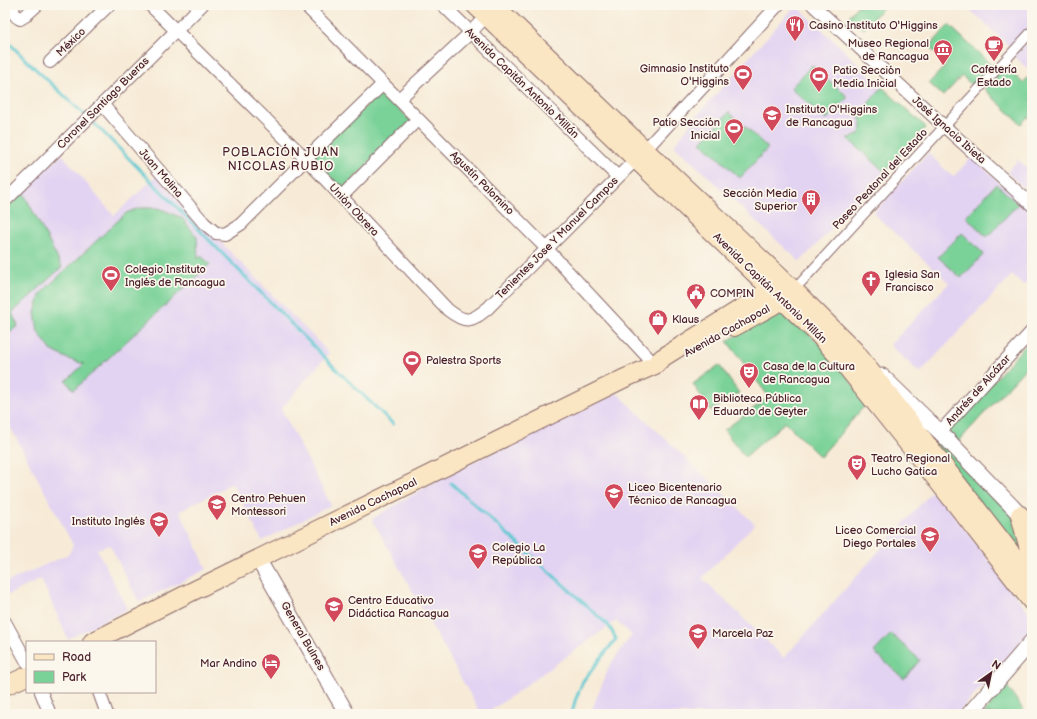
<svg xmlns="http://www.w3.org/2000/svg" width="1037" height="719" viewBox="0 0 1037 719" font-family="'Balsamiq Sans',sans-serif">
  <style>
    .built { fill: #e3d3f2 }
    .green { fill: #7ad298; stroke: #627862 }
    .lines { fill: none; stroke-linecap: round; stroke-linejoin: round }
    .stream { stroke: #5bc8d2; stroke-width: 3 }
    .pedestrian-casing { stroke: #876667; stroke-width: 11 }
    .minor-casing { stroke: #876667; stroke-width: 14 }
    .tertiary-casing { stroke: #876667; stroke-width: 17 }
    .secondary-casing { stroke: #876667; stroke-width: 20 }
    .pedestrian { stroke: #fff; stroke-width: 9 }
    .minor { stroke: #fff; stroke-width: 12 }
    .tertiary { stroke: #fff; stroke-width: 15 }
    .secondary { stroke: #fbe6c4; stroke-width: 18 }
    .labels { text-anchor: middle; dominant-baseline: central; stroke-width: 3.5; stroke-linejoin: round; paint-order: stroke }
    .poi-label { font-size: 11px; fill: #4a1f2b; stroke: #fbf7ec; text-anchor: start }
    .street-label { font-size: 11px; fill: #4a1f2b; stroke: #fbf7ec }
    .neighbourhood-label { font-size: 12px; letter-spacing: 1px; fill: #4a1f2b; stroke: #fbf7ec }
  </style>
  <rect width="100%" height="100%" fill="#fbf7ec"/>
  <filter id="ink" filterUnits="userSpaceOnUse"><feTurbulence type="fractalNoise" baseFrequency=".025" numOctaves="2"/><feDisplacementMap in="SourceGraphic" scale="8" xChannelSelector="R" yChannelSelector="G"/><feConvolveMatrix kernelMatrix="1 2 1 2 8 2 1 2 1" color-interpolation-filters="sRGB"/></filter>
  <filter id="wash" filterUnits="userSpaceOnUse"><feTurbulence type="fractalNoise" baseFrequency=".012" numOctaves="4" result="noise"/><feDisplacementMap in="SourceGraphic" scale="16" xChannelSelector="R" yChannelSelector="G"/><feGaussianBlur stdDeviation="0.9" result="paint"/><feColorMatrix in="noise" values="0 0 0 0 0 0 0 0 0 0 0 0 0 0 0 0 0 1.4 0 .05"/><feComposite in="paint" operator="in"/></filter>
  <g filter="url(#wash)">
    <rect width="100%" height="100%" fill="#f7ebd7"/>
    <path class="built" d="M796 5 882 87 858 116 862 124V129L859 134 853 138H848L885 172 800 262 674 145 686 130 692 121Z
      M965 5H1032V25L1011 48Z
      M1032 37V73L1014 56Z
      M928 153 953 177 972 157 1032 212V258L1025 266 1032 273V277L1024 285 1012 275 920 373 890 345 949 283 873 213Z
      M62 154 114 216 156 176 329 353 281 409 331 505 262 541 232 483 180 511 207 569 139 602 110 545 97 549 127 609 68 639 41 579 6 596 5 594V583L69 554 73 545 5 417V335L18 326 12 313 62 267 23 192Z
      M1018 160 1026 167 1032 160V188L1028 192 1007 172Z
      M617 393 755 524 702 578 784 658 934 489 1032 617V629L957 714H590L610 665 632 635 616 621 486 714H481L372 519 450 473Z"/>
    <path class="green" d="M858 5H885L864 29 849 16Z
      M949 25 992 66 973 86 962 76 943 96 929 83 947 64 929 47Z
      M812 65 848 97 826 120 791 88Z
      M1005 66 1023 83 1032 73V120L1028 117 1021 124 984 89Z
      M882 87 926 127 885 172 847 138C861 138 866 127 858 116Z
      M382 91 411 121 342 190 312 156Z
      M729 112 768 148 740 178 701 142Z
      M996 184 1018 204 987 237 966 217Z
      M23 192 62 267 12 313 18 326 5 335V210Z
      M139 208H159L182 218 197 237 198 259 201 256 210 264 74 390 66 381 84 364 68 359 51 350 38 332 35 313 41 293 126 213Z
      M962 233 984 254 961 278 938 257Z
      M784 309 832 356 867 403 820 457 785 422 745 457 724 430 769 397 727 341Z
      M1032 338V361L958 442 948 431Z
      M719 365 739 393 711 411 693 384Z
      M903 404 1012 514 1026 563Z
      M891 634 920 660 904 679 874 652Z
      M1007 686 1026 714H983Z"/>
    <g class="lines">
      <path class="stream" d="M5 39 27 61 86 116
        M90 119 334 367 393 424
        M451 483 609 626 616 639 583 681 575 701 572 714"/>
    </g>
  </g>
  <g filter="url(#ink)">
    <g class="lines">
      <g class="pedestrian-casing">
        <path id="pedestrian" d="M794 290 1032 31"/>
      </g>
      <g class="minor-casing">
        <path id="minor" d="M14 5C12 11 14 16 20 19L25 16 37 5
          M150 5 306 159 448 310C466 324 471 322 488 308L645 150 778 5
          M305 5 546 248 655 365
          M443 5 618 177
          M813 5 945 127 1032 205
          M50 62 109 5
          M399 99 470 33 490 12
          M102 104 204 223 216 233 225 234 241 224 310 155 383 84
          M342 196 418 119
          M5 201 202 5
          M940 432 1032 331
          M5 622 27 662
          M41 692 50 714
          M99 692 107 714"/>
      </g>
      <g class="tertiary-casing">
        <path id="tertiary" d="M882 376 940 432 1027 522
          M258 559 347 714
          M969 714 1032 641"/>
      </g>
      <g class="secondary-casing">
        <path id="secondary" d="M475 5 819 335 837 355 930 471 1032 602
          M494 5 645 150 797 293 854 350 1032 580
          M734 327 792 295
          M1020 515 1032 561
          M92 642 193 591 623 379 655 365 662 358 780 284
          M5 686 27 676"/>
      </g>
      <use href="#pedestrian" class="pedestrian"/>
      <use href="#minor" class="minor"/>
      <use href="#tertiary" class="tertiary"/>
      <use href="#secondary" class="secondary"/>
    </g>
  </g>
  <defs>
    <g id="restaurant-pin" transform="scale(1)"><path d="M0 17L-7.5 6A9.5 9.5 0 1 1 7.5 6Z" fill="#d1495b" stroke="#fbf7ec"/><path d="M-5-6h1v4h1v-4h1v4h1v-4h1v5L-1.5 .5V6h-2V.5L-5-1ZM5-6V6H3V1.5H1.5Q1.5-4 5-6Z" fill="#fff"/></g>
    <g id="cafe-pin" transform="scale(1)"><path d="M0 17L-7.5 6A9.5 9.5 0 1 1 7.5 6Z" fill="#d1495b" stroke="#fbf7ec"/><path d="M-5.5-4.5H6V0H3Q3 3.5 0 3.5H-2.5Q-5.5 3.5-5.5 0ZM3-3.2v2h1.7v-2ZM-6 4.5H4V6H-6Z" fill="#fff"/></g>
    <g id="museum-pin" transform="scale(1)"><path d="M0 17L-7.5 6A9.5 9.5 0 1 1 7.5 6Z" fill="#d1495b" stroke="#fbf7ec"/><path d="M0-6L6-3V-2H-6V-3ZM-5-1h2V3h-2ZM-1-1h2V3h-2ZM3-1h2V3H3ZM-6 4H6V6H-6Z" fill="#fff"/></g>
    <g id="stadium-pin" transform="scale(1)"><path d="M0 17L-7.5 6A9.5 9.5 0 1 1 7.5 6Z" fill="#d1495b" stroke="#fbf7ec"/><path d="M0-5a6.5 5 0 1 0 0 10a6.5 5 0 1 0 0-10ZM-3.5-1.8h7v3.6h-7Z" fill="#fff"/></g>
    <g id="school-pin" transform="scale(1)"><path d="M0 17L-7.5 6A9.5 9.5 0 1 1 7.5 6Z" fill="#d1495b" stroke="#fbf7ec"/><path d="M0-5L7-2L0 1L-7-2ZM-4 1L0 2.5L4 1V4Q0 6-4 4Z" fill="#fff"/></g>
    <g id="building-pin" transform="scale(1)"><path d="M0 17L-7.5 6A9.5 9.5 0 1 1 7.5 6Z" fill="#d1495b" stroke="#fbf7ec"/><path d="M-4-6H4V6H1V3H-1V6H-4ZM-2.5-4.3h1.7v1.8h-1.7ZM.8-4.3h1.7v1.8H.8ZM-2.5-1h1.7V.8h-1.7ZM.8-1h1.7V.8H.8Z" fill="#fff"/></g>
    <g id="church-pin" transform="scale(1)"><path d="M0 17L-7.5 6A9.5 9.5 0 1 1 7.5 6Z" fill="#d1495b" stroke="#fbf7ec"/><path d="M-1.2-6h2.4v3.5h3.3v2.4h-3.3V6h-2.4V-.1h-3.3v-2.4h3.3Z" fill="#fff"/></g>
    <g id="civic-pin" transform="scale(1)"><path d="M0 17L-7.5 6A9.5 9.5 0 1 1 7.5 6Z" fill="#d1495b" stroke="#fbf7ec"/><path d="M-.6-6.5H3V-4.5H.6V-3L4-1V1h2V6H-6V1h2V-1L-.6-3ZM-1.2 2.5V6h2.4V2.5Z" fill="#fff"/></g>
    <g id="shop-pin" transform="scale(1)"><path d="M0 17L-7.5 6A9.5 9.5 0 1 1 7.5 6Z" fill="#d1495b" stroke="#fbf7ec"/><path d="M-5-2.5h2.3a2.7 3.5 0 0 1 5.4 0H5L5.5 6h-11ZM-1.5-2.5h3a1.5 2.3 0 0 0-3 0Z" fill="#fff"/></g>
    <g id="theatre-pin" transform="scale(1)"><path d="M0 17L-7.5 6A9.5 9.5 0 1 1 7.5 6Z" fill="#d1495b" stroke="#fbf7ec"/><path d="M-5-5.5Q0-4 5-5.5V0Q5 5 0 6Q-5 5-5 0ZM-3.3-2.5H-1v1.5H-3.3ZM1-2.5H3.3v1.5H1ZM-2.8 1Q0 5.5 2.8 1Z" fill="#fff"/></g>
    <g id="library-pin" transform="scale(1)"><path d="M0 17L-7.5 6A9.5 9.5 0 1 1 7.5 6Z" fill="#d1495b" stroke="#fbf7ec"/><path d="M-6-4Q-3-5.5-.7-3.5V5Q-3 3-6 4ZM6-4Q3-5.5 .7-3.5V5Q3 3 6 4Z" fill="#fff"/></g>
    <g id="hotel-pin" transform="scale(1)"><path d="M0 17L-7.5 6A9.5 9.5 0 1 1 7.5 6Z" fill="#d1495b" stroke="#fbf7ec"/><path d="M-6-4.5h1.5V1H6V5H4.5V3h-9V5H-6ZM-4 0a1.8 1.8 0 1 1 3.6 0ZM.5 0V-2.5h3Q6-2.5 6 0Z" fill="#fff"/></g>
  </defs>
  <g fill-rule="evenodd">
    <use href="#restaurant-pin" x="795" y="25"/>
    <use href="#cafe-pin" x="994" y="45"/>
    <use href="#museum-pin" x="943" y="49"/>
    <use href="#stadium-pin" x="743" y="74"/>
    <use href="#stadium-pin" x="819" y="76"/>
    <use href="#school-pin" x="772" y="115"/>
    <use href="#stadium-pin" x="734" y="128"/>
    <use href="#building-pin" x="811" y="199"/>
    <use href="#stadium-pin" x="111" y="275"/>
    <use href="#church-pin" x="871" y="280"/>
    <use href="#civic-pin" x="696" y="293"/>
    <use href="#shop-pin" x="658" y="319"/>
    <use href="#stadium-pin" x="412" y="360"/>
    <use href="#theatre-pin" x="749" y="372"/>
    <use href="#library-pin" x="699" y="404"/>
    <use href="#theatre-pin" x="857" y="464"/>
    <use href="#school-pin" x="614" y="493"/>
    <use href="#school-pin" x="217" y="504"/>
    <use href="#school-pin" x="159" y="521"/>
    <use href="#school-pin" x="930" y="536"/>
    <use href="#school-pin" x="478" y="553"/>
    <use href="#school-pin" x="334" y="606"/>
    <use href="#school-pin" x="698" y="633"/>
    <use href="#hotel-pin" x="271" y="663"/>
  </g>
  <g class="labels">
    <g class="poi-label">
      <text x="809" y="25">Casino Instituto O'Higgins</text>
      <text x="929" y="43" text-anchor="end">Museo Regional<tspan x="929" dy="13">de Rancagua</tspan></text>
      <text x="729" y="68" text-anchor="end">Gimnasio Instituto<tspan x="729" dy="13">O'Higgins</tspan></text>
      <text x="994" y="69" text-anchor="middle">Cafetería<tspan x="994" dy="13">Estado</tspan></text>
      <text x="833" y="70">Patio Sección<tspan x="833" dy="13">Media Inicial</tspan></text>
      <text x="786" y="109">Instituto O'Higgins<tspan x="786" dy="13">de Rancagua</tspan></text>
      <text x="720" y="122" text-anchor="end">Patio Sección<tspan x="720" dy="13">Inicial</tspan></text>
      <text x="797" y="193" text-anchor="end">Sección Media<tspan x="797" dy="13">Superior</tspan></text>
      <text x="125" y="269">Colegio Instituto<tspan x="125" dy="13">Inglés de Rancagua</tspan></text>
      <text x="885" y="274">Iglesia San<tspan x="885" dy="13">Francisco</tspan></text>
      <text x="710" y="293">COMPIN</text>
      <text x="672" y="319">Klaus</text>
      <text x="426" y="360">Palestra Sports</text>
      <text x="763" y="366">Casa de la Cultura<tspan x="763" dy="13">de Rancagua</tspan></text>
      <text x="713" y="398">Biblioteca Pública<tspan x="713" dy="13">Eduardo de Geyter</tspan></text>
      <text x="871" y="458">Teatro Regional<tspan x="871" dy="13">Lucho Gatica</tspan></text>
      <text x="628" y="487">Liceo Bicentenario<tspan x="628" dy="13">Técnico de Rancagua</tspan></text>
      <text x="231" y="498">Centro Pehuen<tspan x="231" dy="13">Montessori</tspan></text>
      <text x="145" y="521" text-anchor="end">Instituto Inglés</text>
      <text x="916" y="530" text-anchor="end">Liceo Comercial<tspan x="916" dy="13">Diego Portales</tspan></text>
      <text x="492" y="547">Colegio La<tspan x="492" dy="13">República</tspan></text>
      <text x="348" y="600">Centro Educativo<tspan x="348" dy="13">Didáctica Rancagua</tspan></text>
      <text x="712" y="633">Marcela Paz</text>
      <text x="257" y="663" text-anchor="end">Mar Andino</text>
    </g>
    <g class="street-label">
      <text transform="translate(71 42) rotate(-44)">México</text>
      <text transform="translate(522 83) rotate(44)">Avenida Capitán Antonio Millán</text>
      <text transform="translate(103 103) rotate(-45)">Coronel Santiago Bueras</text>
      <text transform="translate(949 130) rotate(42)">José Ignacio Ibieta</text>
      <text transform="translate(161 173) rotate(49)">Juan Molina</text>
      <text transform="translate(880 179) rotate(-47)">Paseo Peatonal del Estado</text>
      <text transform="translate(482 183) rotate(45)">Agustín Palomino</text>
      <text transform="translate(354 210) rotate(47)">Unión Obrera</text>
      <text transform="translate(557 238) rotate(-45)">Tenientes Jose Y Manuel Campos</text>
      <text transform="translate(770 288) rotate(44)">Avenida Capitán Antonio Millán</text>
      <text transform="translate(727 331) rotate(-29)">Avenida Cachapoal</text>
      <text transform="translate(978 390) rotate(-48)">Andrés de Alcázar</text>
      <text transform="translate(373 502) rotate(-26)">Avenida Cachapoal</text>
      <text transform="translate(303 636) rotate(60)">General Bulnes</text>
    </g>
    <g class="neighbourhood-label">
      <text x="281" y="152">POBLACIÓN JUAN<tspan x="281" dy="14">NICOLAS RUBIO</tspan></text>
    </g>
  </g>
  <rect width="1037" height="719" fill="none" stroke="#fbf7ec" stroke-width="20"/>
  <rect x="26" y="641" width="130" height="52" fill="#fbf7ec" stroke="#b4a19f"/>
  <rect x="34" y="654" width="20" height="6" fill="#fbe6c4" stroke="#b4a19f"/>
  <text x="62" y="661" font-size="12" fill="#4a1f2b">Road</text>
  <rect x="34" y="671" width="20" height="12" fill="#7ad298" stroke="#b4a19f"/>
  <text x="62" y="681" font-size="12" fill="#4a1f2b">Park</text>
  <g transform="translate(991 673) rotate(33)" stroke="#fbf7ec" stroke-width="3" paint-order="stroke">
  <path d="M0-3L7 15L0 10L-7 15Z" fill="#4a1f2b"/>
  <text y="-6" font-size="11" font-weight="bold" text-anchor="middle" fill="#4a1f2b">N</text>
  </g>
</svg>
